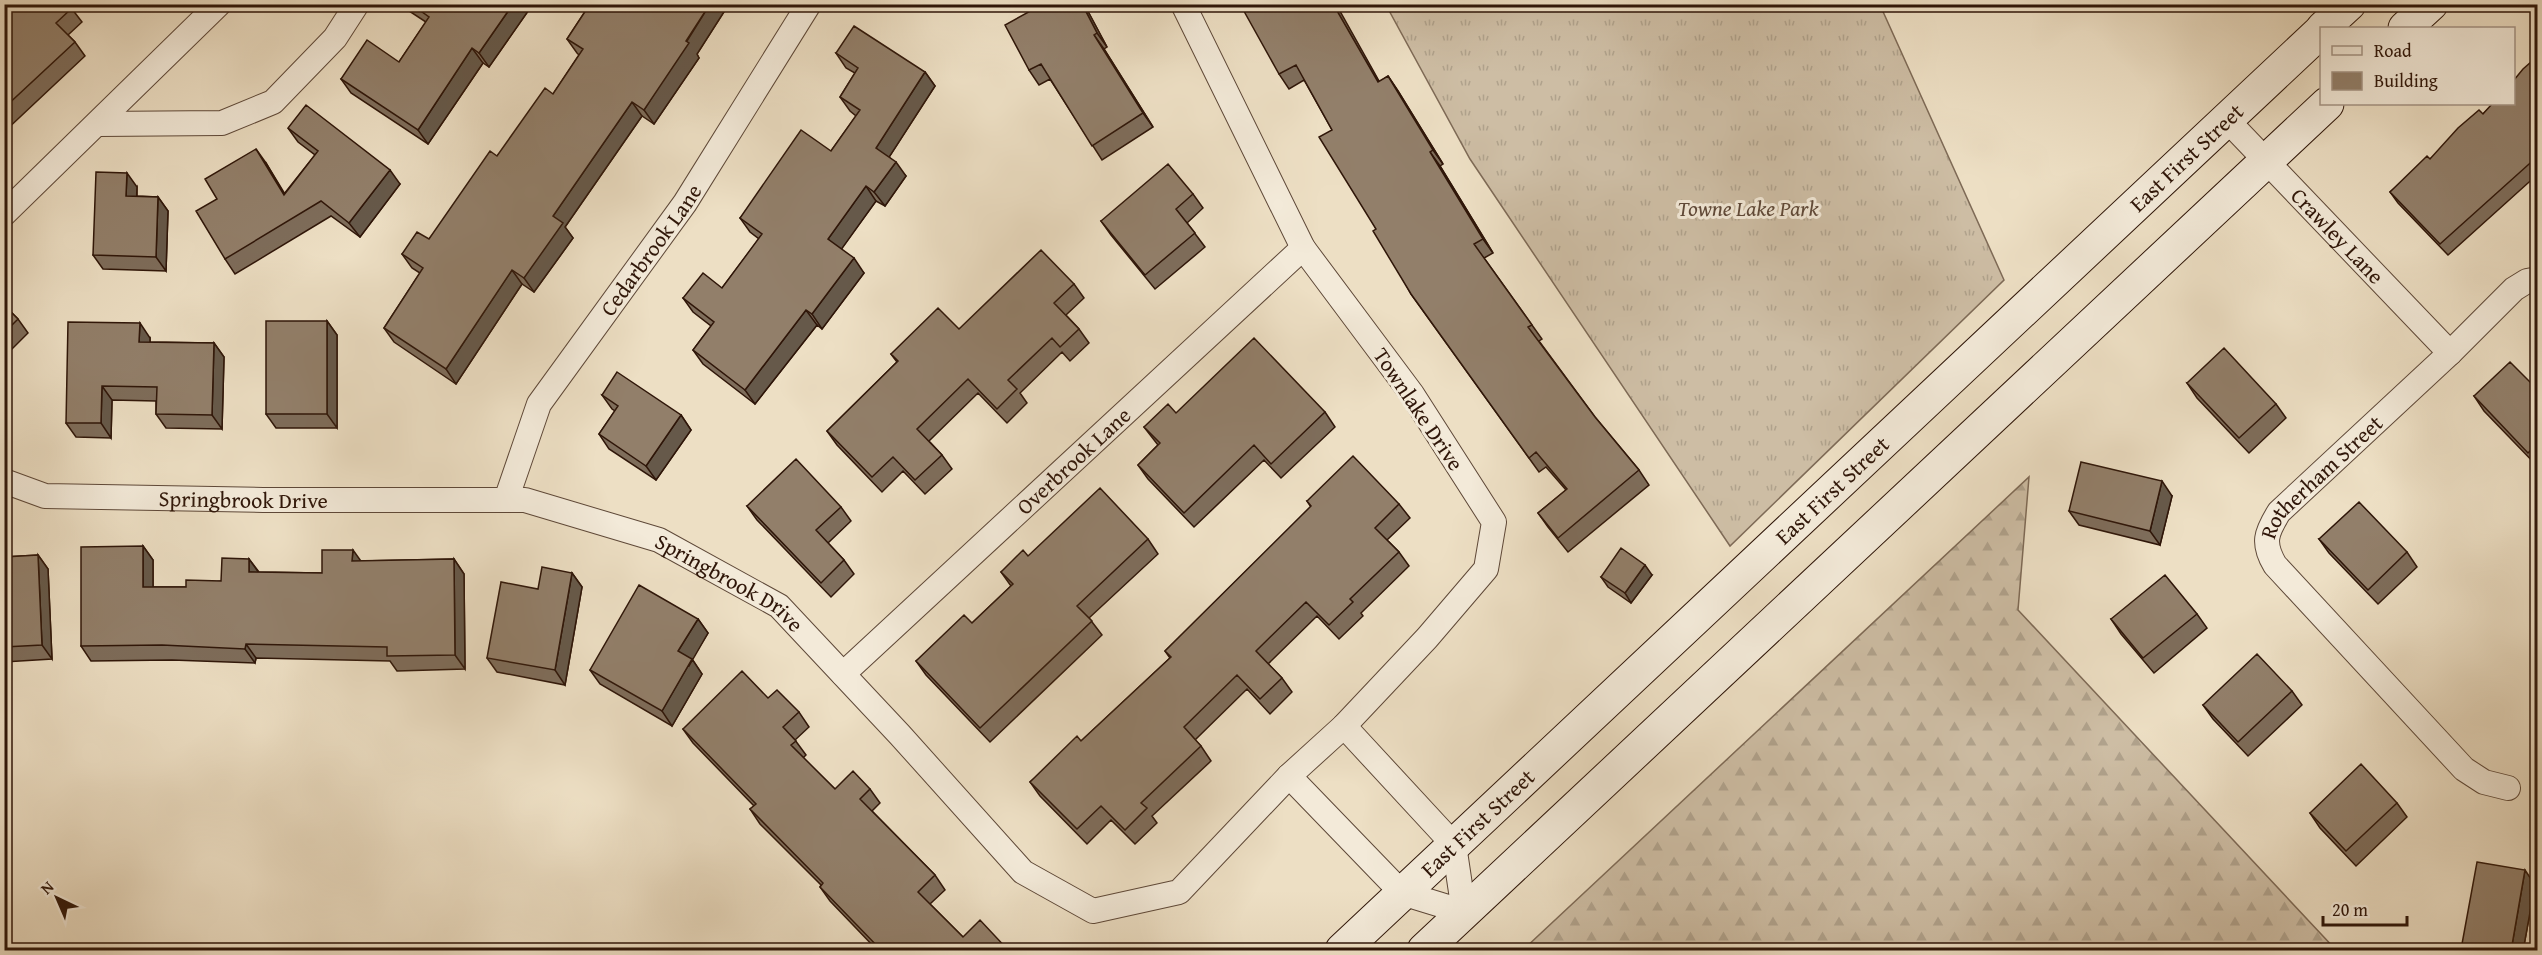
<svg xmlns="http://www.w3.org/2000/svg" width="2542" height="955" viewBox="0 0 2542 955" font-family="'Gentium Book Plus',serif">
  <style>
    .grass { fill: url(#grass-tufts); stroke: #7e6a56; stroke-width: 1.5 }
    .forest { fill: url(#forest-firs); stroke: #7e6a56; stroke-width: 1.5 }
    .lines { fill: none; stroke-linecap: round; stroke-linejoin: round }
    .minor-casing { stroke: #5e4838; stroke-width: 26 }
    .secondary-casing { stroke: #2f1609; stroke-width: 35 }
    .minor { stroke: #f3ead9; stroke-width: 24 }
    .secondary { stroke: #f3ead9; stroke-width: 33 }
    .wall { fill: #7e6d5b; stroke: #2f1609; stroke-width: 1.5 }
    .shaded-wall { fill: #66594a; stroke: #2f1609; stroke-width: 1.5 }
    .building { fill: #927f6a; stroke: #2f1609; stroke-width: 1.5 }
    .labels { text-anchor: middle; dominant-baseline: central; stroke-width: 6; stroke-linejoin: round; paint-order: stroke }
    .street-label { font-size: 22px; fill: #2f1609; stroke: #f3ead9 }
    .park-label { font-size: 22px; font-style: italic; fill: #5e4838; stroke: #f3ead9 }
  </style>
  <defs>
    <pattern id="grass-tufts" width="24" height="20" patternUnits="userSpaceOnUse" patternTransform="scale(1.5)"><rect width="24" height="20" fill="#cdbda4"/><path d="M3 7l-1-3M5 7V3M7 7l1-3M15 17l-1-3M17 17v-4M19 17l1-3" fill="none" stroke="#b0a28c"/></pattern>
    <pattern id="forest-firs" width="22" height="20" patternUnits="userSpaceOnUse" patternTransform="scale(1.5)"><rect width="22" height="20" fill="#cdbda4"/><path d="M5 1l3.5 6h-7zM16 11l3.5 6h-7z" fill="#b0a28c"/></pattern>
  </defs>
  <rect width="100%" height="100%" fill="#eddfc4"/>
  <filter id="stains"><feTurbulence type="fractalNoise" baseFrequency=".00333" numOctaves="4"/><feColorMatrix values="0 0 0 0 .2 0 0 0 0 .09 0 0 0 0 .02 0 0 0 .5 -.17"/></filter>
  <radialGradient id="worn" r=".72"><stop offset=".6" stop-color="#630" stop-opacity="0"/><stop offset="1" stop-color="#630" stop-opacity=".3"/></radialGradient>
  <path class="grass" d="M1386 5H1880L2004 280 1730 546 1470 159Z"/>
  <path class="forest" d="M2029 477 2018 610 2336 950H1523Z"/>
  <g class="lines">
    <g class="minor-casing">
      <g id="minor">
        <path id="s1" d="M2227 120 2450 353"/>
        <path d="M98 124 222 123 273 102 335 38 357 4"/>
        <path d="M4 214 219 4"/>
        <path id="s2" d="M4 481 45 496 263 500H525L659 540 779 606 900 735 1023 872 1093 911 1179 892 1289 776 1344 726 1427 638 1486 569 1494 522 1412 394 1303 248 1183 4"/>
        <path id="s3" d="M506 500 539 404 685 203 809 4"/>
        <path id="s4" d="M843 674 1303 248"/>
        <path d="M1289 776 1402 893 1464 912 1454 845 1344 726"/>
        <path id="s5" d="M2508 788 2484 782 2464 769 2275 565C2262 543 2266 533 2279 512L2450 353 2514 289 2527 281 2538 279"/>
      </g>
    </g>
    <g class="secondary-casing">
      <g id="secondary">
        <path d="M2323 28 2349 4"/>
        <path d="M2405 28 2431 4"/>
        <path id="s6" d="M1342 950 2322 30"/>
        <path d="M1424 950 2327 104"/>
      </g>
    </g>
    <use href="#minor" class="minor"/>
    <use href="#secondary" class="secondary"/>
  </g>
  <path class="wall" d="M4 4H77L72 9 82 22 68 35 75 42 85 56 4 132Z
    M405 4H533L489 67 483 63 428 144 351 93 341 79 399 62 426 22 409 11Z
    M590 4H729L697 54 699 58 654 124 642 116 565 227 573 238 534 292 522 284 456 384 394 342 384 328 420 273 412 268 402 254 429 239 497 156 553 94 579 55 577 53 567 39Z
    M992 4H1004L996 10Z
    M1043 4H1084L1107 47 1104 49 1153 127 1102 160 1050 79 1039 85 1029 70Z
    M1344 20 1379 82 1388 76 1398 91 1443 164 1440 166 1493 253 1484 258 1542 339 1539 341 1595 417 1639 470 1649 485 1568 552 1548 527 1538 513 1566 490 1546 467 1539 472 1411 294 1376 229 1332 130 1304 80 1289 89 1279 74Z
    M836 53 925 72 935 86 889 157 906 176 885 206 876 201 841 249 864 273 822 329 817 325 755 404 703 364 693 350 711 326 693 312 683 298 722 288 759 239 750 232 740 218 831 151 856 116 850 111 840 97 855 73 846 68Z
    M2538 56V174L2448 255 2398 203 2390 192 2430 159 2483 114Z
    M288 128 400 184 360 237 331 216 235 274 225 259 266 163 284 194 315 155 298 142Z
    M137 187V196L158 197 168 211 166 271 103 269 93 255Z
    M1193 194 1203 208 1187 223 1205 247 1155 289 1111 235 1101 221Z
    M1074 284 1084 298 1066 315 1079 329 1089 343 1070 361 1062 352 1020 393 1027 403 1007 423 978 393 929 441 942 455 952 469 925 494 903 471 882 492 837 445 827 431 897 362 891 354 959 329Z
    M4 305 18 319 28 333 4 357Z
    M327 321 337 335V428H276L266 414Z
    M150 338V342L214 343 224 357 222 429 166 428 156 414V401L112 400 111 438 76 437 66 423Z
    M2187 383 2276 404 2286 418 2249 453 2197 398Z
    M2538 390V467L2484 411 2474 396Z
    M602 395 681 415 691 430 656 480 609 449 599 434 615 411 612 409Z
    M1325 412 1335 427 1281 478 1264 460 1194 527 1148 479 1138 465 1158 445 1144 427 1176 413Z
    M2172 496 2160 545 2079 525 2069 511Z
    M1307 501 1399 504 1410 518 1387 540 1399 552 1409 566 1361 613 1363 616 1339 639 1317 616 1268 664 1282 678 1292 692 1270 714 1247 689 1195 740 1201 746 1211 761 1152 816 1157 823 1135 844 1111 820 1087 844 1040 796 1030 782 1081 741 1170 658 1165 651 1311 507Z
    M747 506 841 507 851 521 828 543 844 560 854 574 831 597 757 520Z
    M1148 539 1158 554 1089 618 1102 635 990 742 926 675 916 661 972 623 1011 586 1001 572 1028 556Z
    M2319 539 2407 552 2417 567 2378 604 2329 553Z
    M143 546 153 560V587H186L221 581 249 559 259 572 322 573 360 561 454 559 464 574 465 669 397 671 390 661 256 658 255 663 172 660 91 661 81 646Z
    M38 555 48 569 52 659 4 662V557Z
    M572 573 582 587 565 685 497 672 487 658 538 589Z
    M1652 575 1631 603 1608 587 1601 577Z
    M2197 614 2207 628 2154 673 2121 634 2111 619Z
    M698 619 708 633 692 659 702 674 672 726 600 684 590 670Z
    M2292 691 2302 705 2248 756 2213 719 2203 705Z
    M768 698 799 712 809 727 795 740 806 755 803 758 835 789H870L880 803 872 811 935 875 945 890 930 904 963 937 1009 951H878L830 901 820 887 821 885 760 824 750 809 754 806 693 743 683 729Z
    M2397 803 2407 817 2356 866 2320 828 2310 813Z
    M2535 885 2523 951H2467L2462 944Z"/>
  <path class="shaded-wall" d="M513 4H533L489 67 479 53Z
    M710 4H729L697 54 699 58 654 124 644 110Z
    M1082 4H1084L1107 47 1097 33Z
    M1333 4H1336L1388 97 1378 82Z
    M1094 35 1104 49 1153 127 1143 113Z
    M472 48 483 63 428 144 418 130Z
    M925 72 935 86 886 162 876 148Z
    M1388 76 1398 91 1443 164 1433 150Z
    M632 102 642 116 565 227 573 238 534 292 524 278 553 216Z
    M256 149 266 163 294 209 284 195Z
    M1430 152 1440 166 1493 253 1483 239Z
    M896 162 906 176 885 206 874 192Z
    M390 170 400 184 360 237 349 223Z
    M127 173 137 187 136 210 126 196Z
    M866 186 876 201 838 254 828 239Z
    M158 197 168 211 166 271 156 257Z
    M854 258 864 273 822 329 812 314Z
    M512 270 522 284 456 384 446 369Z
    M806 310 817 325 755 404 745 390Z
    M327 321 337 335V428L327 414Z
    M140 323 150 338V356L139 342Z
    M214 343 224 357 222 429 212 415Z
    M102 386 112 400 111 438 101 423Z
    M681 415 691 430 656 480 646 466Z
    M2162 481 2172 496 2160 545 2150 531Z
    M143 546 153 560V602L143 587Z
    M353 550 363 564 352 561Z
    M38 555 48 569 52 659 42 645Z
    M249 559 259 573 249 572Z
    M454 559 464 574 465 669 455 655Z
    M1645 565 1652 575 1631 603 1625 593Z
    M572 573 582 587 565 685 555 670Z
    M698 619 708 633 689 666 678 651Z
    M246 644 256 658 255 663 245 649Z
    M692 659 702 674 672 726 662 711Z
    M2525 870 2535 885 2523 951H2511Z"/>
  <path class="building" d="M4 4H68L72 8 56 23 75 42 4 108Z
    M411 4H513L479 53 472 48 418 130 341 79 367 40 399 62 429 17Z
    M590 4H710L686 41 689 43 644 110 632 102 553 216 563 223 524 278 512 270 446 369 384 328 423 268 402 254 417 232 429 239 490 151 497 156 545 88 553 94 583 49 567 39Z
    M1043 4H1082L1097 33 1094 35 1143 113 1092 146 1041 64 1029 70 1005 25Z
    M1240 4H1333L1378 82 1388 76 1433 150 1430 152 1483 239 1474 244 1532 325 1528 327 1595 417 1639 470 1558 538 1538 513 1567 489 1536 452 1529 458 1411 294 1373 231 1376 229 1319 137 1332 130 1296 65 1279 74Z
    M854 26 925 72 876 148 896 162 874 192 866 186 828 239 854 258 812 314 806 310 745 390 693 350 714 322 683 298 703 273 722 288 762 234 740 218 801 130 831 151 860 110 840 97 858 68 836 53Z
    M2538 56V156L2440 244 2390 192 2427 156 2430 159 2458 128 2479 110 2483 114 2492 104H2514V80L2523 69Z
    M306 105 390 170 349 223 321 201 225 259 196 211 217 199 205 179 256 149 284 195 318 151 288 128Z
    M1168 164 1193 194 1176 209 1195 233 1145 275 1101 221Z
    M96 172 127 173 126 196 158 197 156 257 93 255Z
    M1041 250 1074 284 1054 303 1079 329 1060 347 1052 338 1008 380 1017 389 997 409 968 379 917 429 942 455 915 480 893 457 872 477 827 431 898 361 891 354 938 308 959 329Z
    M4 305 18 319 4 333Z
    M266 321H327V414H266Z
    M68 322 140 323 139 342 214 343 212 415 156 414 157 387 102 386 101 423H66Z
    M1254 338 1325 412 1271 464 1254 445 1184 513 1138 465 1160 443 1144 427 1168 404 1176 413Z
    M2224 348 2276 404 2239 438 2187 383Z
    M2510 362 2538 390V443L2528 453 2474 396Z
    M617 372 681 415 646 466 599 434 618 406 602 395Z
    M1353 456 1399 504 1375 528 1399 552 1350 599 1353 602 1329 625 1306 602 1256 651 1282 678 1260 699 1237 675 1184 727 1201 746 1141 803 1147 808 1125 830 1101 806 1077 829 1030 782 1077 736 1081 741 1171 657 1165 651 1311 506 1307 501Z
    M796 459 841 507 816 530 844 560 821 583 747 506Z
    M2081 462 2162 481 2150 531 2069 511Z
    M1100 488 1148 539 1077 606 1092 621 980 728 916 661 964 615 972 623 1013 584 1001 572 1023 550 1028 556Z
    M2359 502 2407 552 2368 590 2319 539Z
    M143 546V587H186V580L221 581 222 558 249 559V572L322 573V550H353L352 561 454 559 455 655 387 656V647L246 644 245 649 162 645 81 646V547Z
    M1621 548 1645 565 1625 593 1601 577Z
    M38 555 42 645 4 647V557Z
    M542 567 572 573 555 670 487 658 501 582 538 589Z
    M2165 575 2197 614 2143 658 2111 619Z
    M639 585 698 619 678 651 692 659 662 711 590 670Z
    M2257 654 2292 691 2238 742 2203 705Z
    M742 671 768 698 777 690 799 712 783 727 796 741 791 745 835 789 853 771 870 789 860 799 935 875 918 892 963 937 980 920 1009 951H882L820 887 823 883 750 809 756 804 683 729Z
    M2361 764 2397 803 2346 851 2310 813Z
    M2477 862 2525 870 2511 951H2502L2462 944Z"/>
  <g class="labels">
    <g class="street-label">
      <text stroke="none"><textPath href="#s6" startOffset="1158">East First Street</textPath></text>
      <text stroke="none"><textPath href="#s1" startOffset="160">Crawley Lane</textPath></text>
      <text stroke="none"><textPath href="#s3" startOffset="292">Cedarbrook Lane</textPath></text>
      <text transform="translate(1419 409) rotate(56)">Townlake Drive</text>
      <text stroke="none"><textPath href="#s4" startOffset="314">Overbrook Lane</textPath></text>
      <text stroke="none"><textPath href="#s5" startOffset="438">Rotherham Street</textPath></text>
      <text stroke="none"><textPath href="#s6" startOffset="672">East First Street</textPath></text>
      <text stroke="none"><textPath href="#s2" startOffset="242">Springbrook Drive</textPath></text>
      <text stroke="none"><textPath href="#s2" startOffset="746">Springbrook Drive</textPath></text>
      <text stroke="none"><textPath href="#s6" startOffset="186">East First Street</textPath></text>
    </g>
    <g class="park-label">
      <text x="1748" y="208">Towne Lake Park</text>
    </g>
  </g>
  <rect width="2542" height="955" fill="none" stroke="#eddfc4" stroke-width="24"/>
  <rect x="6" y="6" width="2530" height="943" fill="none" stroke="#2f1609" stroke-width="3"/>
  <rect x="12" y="12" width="2518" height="931" fill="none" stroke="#2f1609" stroke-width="1.5"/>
  <rect x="2320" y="27" width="195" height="78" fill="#f3ead9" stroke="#a59586" stroke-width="1.5"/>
  <rect x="2332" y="46" width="30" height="9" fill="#f3ead9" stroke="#a59586" stroke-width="1.5"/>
  <text x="2374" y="57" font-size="18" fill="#2f1609">Road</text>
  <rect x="2332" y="72" width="30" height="18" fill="#927f6a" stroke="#a59586" stroke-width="1.5"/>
  <text x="2374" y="87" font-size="18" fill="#2f1609">Building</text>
  <g transform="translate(57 898) rotate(316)" stroke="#f3ead9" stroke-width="4.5" paint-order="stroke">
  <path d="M0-4.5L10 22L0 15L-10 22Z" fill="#2f1609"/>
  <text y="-9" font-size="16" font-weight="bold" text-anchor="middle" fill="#2f1609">N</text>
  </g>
  <path d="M2323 916v9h84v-9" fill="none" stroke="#2f1609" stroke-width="3"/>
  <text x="2332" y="916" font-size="18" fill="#2f1609" stroke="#f3ead9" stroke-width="4.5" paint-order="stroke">20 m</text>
  <rect width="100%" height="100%" filter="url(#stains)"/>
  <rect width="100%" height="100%" fill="url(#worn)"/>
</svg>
